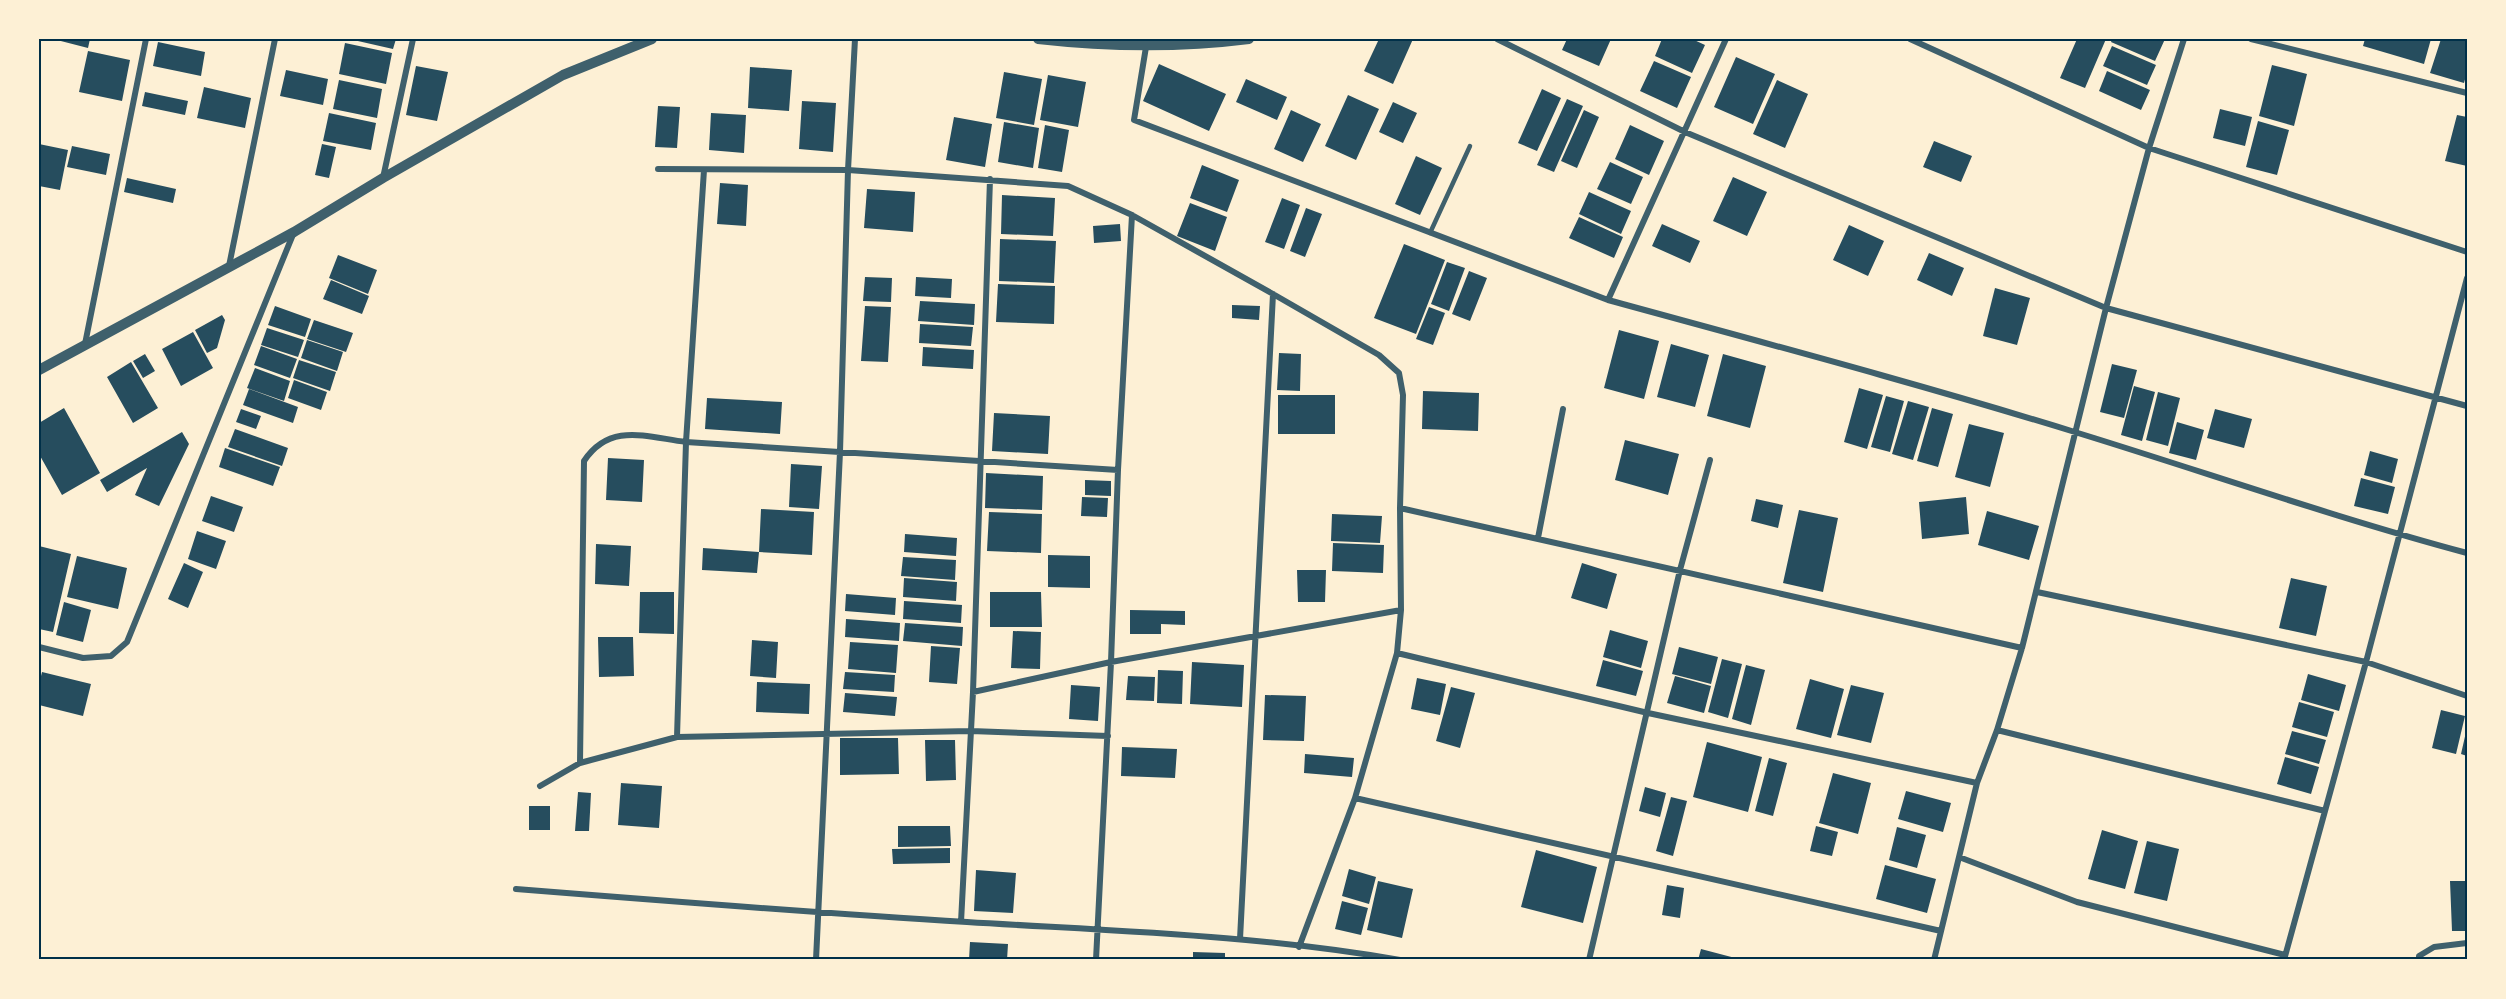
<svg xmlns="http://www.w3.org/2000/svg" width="2506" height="999" viewBox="0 0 2506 999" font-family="Montserrat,sans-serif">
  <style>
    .building { fill: #264d5e }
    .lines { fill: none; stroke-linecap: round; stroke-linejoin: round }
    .service { stroke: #3f606c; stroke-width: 4.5 }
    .minor { stroke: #3f606c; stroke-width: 6 }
    .tertiary { stroke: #3f606c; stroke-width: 10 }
    .neatline { fill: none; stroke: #003049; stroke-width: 2 }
  </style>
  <rect width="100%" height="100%" fill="#fdf0d5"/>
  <path class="building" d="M53 39H90L88 48Z
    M349 39H396L393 49Z
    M1379 39H1413L1393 84 1364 71Z
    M1567 39H1611L1599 66 1562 50Z
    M1662 39H1692L1705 45 1692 73 1655 56Z
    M2077 39H2106L2085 88 2060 78Z
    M2112 39H2165L2155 61 2111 42Z
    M2365 39H2431L2424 64 2363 46Z
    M2441 39H2467V72L2464 83 2430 73Z
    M158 42 205 52 201 76 153 66Z
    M345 43 392 53 386 84 339 74Z
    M2112 46 2156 65 2147 85 2103 66Z
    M88 51 130 60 122 101 79 92Z
    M1736 57 1775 74 1753 124 1714 107Z
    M1654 61 1691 77 1677 108 1640 91Z
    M1159 64 1226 94 1209 131 1143 101Z
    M2272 65 2307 74 2294 126 2259 116Z
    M416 66 448 72 437 121 406 115Z
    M750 67 792 70 789 111 748 108Z
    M286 70 328 79 323 105 280 96Z
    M2107 71 2150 90 2141 110 2099 91Z
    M1004 72 1042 79 1034 125 996 118Z
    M1048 75 1086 82 1078 127 1040 120Z
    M1246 79 1287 97 1277 120 1236 102Z
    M339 80 382 89 377 118 333 109Z
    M1777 80 1808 94 1785 148 1753 134Z
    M204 87 251 98 245 128 197 118Z
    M1542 89 1561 98 1537 151 1518 143Z
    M145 92 188 101 185 115 142 106Z
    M1348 95 1379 109 1356 160 1325 146Z
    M1567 99 1583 106 1554 172 1537 165Z
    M802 101 836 103 833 152 799 149Z
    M1393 102 1417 113 1403 143 1379 132Z
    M658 106 680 107 677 148 655 147Z
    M2220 109 2252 117 2245 146 2213 138Z
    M1291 110 1321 124 1303 162 1274 149Z
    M1584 110 1599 117 1577 168 1561 161Z
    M329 113 376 123 371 150 323 141Z
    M711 113 746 115 744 153 709 150Z
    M2457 115 2467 117V166L2445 161Z
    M954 117 992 124 985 167 946 160Z
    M2258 121 2289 130 2277 175 2246 167Z
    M1004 122 1039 128 1033 168 998 162Z
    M1045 125 1069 130 1062 172 1038 168Z
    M1630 125 1664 141 1649 175 1615 159Z
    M1934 141 1972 156 1961 182 1923 167Z
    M39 144 68 150 60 190 39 186Z
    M322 144 336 147 329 178 315 175Z
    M72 146 110 154 106 175 67 167Z
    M1416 156 1442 168 1420 215 1395 204Z
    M1610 162 1643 177 1631 204 1597 189Z
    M1202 165 1239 180 1227 212 1190 198Z
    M1733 177 1767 192 1747 236 1713 221Z
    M127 178 176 189 173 203 124 192Z
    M720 183 748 185 746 226 717 224Z
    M867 189 915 192 913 232 864 228Z
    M1589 192 1631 211 1621 234 1579 214Z
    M1002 195 1055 198 1053 236 1001 234Z
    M1282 198 1300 205 1284 249 1265 242Z
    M1190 203 1227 217 1215 251 1177 236Z
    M1306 208 1322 214 1305 257 1290 251Z
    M1579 217 1623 237 1614 258 1569 238Z
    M1120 224 1121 241 1094 243 1093 226Z
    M1662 224 1700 241 1690 263 1652 246Z
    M1849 225 1884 241 1868 276 1833 260Z
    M1000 239 1056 241 1054 283 999 281Z
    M1404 244 1445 260 1416 334 1374 318Z
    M1929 253 1964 268 1952 296 1917 280Z
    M338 255 377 270 368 294 329 278Z
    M1447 262 1465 268 1449 311 1431 304Z
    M1469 271 1487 278 1470 321 1452 314Z
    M865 277 892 278 891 302 863 301Z
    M916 277 952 279 951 298 915 296Z
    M331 280 369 296 362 314 323 299Z
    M998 284 1055 286 1054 324 996 322Z
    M1995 288 2030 298 2017 345 1983 336Z
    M920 301 975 304 974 325 918 321Z
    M1232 305 1260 306 1259 320 1232 318Z
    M275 306 311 319 305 337 268 325Z
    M865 306 891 307 888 362 861 361Z
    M1429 307 1445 313 1433 345 1416 339Z
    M222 315 225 320 217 348 207 353 195 330Z
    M314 320 353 333 346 352 307 339Z
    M920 324 973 327 971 346 919 343Z
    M267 328 304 340 298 357 261 345Z
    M1619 330 1659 341 1644 399 1604 388Z
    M193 332 213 368 181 386 162 349Z
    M307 340 343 352 337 371 301 358Z
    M1671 344 1709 355 1695 407 1657 397Z
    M261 346 297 359 290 378 254 365Z
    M923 347 974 350 973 369 922 366Z
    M1279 353 1301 354 1300 391 1277 390Z
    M145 354 155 371 143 378 133 361Z
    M1723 354 1766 366 1750 428 1707 416Z
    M299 360 336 372 330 391 293 378Z
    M131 362 158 408 133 423 107 377Z
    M2112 364 2137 370 2124 418 2100 412Z
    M255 368 290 381 284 401 247 388Z
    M294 380 327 392 321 410 288 398Z
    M2134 386 2155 392 2142 441 2121 435Z
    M1859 388 1883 395 1867 449 1844 442Z
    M249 389 298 407 293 423 243 405Z
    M1423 391 1479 393 1478 431 1422 429Z
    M2158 392 2180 398 2168 446 2146 440Z
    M1278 395H1335V434H1278Z
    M1886 396 1904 401 1890 452 1871 447Z
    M707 398 782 402 780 434 705 429Z
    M1908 401 1929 407 1913 460 1892 454Z
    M64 408 100 473 62 495 39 454V423Z
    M1932 408 1953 414 1938 467 1917 461Z
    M241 409 261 416 256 429 236 422Z
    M2215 409 2252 419 2244 448 2207 438Z
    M994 413 1050 416 1048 454 992 451Z
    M2177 422 2204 430 2196 460 2169 453Z
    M1969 424 2004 433 1990 487 1955 477Z
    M235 429 288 448 282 466 228 447Z
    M182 432 189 444 159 506 135 495 147 468 107 492 100 480Z
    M1625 440 1679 454 1668 495 1615 480Z
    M225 448 280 467 273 486 219 467Z
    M2370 451 2398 459 2392 483 2364 475Z
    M608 458 644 460 642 502 606 500Z
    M791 464 822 466 819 509 789 507Z
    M986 473 1043 476 1042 510 985 508Z
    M2361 478 2395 487 2388 514 2354 506Z
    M1085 480 1111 481V496L1085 495Z
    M211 496 243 507 234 532 202 521Z
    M1082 497 1108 498 1107 517 1081 516Z
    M1966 497 1969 534 1922 539 1919 502Z
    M1756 499 1783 505 1778 528 1751 521Z
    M761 509 814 512 812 555 759 552Z
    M1799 510 1838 518 1823 592 1783 583Z
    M1987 511 2039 526 2029 560 1978 545Z
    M989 512 1042 514 1041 553 987 551Z
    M1332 514 1382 516 1380 543 1331 541Z
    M197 531 226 541 216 569 188 559Z
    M905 534 957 538 956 556 904 552Z
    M1333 543 1384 545 1383 573 1332 571Z
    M596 544 631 546 629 586 595 584Z
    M39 546 71 554 53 632 39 629Z
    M703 548 759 552 757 573 702 570Z
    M1048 555 1090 556V588L1048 587Z
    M77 556 127 568 118 609 67 597Z
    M903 557 956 560 955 580 901 576Z
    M184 563 203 572 188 608 168 599Z
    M1582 563 1617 574 1607 609 1571 598Z
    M1297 570H1326L1325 602H1298Z
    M904 578 957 582 956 601 903 597Z
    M2291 578 2327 586 2316 636 2279 628Z
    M640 592H674V634L639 633Z
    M990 592H1041L1042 627H990Z
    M846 594 896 598 895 615 845 611Z
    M904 601 962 605 961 623 903 619Z
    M64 602 91 610 83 642 56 635Z
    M1130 610 1185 611V625L1161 624V634H1130Z
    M846 619 900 623 899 641 845 637Z
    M905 623 963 627 962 646 903 641Z
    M1610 630 1648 641 1641 668 1603 657Z
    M1013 631 1041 632 1040 669 1011 668Z
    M598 637H633L634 676 599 677Z
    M752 640 778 642 776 678 750 676Z
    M850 642 898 645 896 673 848 669Z
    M931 646 960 648 957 684 929 682Z
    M1679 647 1718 657 1711 684 1672 674Z
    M1722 659 1742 664 1728 718 1708 712Z
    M1603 660 1643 671 1636 696 1596 686Z
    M1192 662 1244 665 1242 707 1190 704Z
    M1746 665 1765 670 1751 725 1732 719Z
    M1158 670 1183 671 1182 704 1157 703Z
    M42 672 91 684 83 716 39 705V684Z
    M845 672 895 675 894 692 843 689Z
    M2308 674 2346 685 2339 711 2301 700Z
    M1128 676 1155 677 1154 701 1126 700Z
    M1675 676 1711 686 1704 713 1667 703Z
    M1417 678 1446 684 1440 715 1411 709Z
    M1810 679 1844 689 1831 738 1796 729Z
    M757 682 810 684 809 714 756 712Z
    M1071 685 1100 687 1098 721 1069 719Z
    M1851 685 1884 693 1871 743 1837 735Z
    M1451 687 1475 693 1460 748 1436 741Z
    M845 693 897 697 895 716 843 712Z
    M1265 695 1306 696 1304 741 1263 740Z
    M2299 702 2334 712 2327 737 2292 727Z
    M2441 710 2465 716 2456 754 2432 748Z
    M2292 731 2326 740 2319 764 2285 754Z
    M2466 732H2467V756L2461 754Z
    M840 738H898L899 774 840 775Z
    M925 740H955L956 780 926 781Z
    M1707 742 1762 757 1748 812 1693 797Z
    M1122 747 1177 749 1175 778 1121 776Z
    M1305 754 1354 758 1352 777 1304 773Z
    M2285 757 2319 767 2311 794 2277 784Z
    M1769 758 1787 763 1773 816 1755 811Z
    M1833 773 1871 783 1858 834 1819 823Z
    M621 783 662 786 659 828 618 825Z
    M1645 787 1666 793 1660 817 1639 811Z
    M1906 791 1951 803 1943 832 1898 819Z
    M578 792 591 793 589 831H575Z
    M1671 797 1687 801 1673 856 1656 851Z
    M529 806H550V830H529Z
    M898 826H950L951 846 898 847Z
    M1816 826 1838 832 1832 856 1810 851Z
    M1897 827 1926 835 1917 868 1889 860Z
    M2102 830 2138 841 2125 889 2088 879Z
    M2147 841 2179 849 2167 901 2134 893Z
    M950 848V863L893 864 892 849Z
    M1536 850 1597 867 1583 923 1521 907Z
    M1885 865 1936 879 1927 913 1876 899Z
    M1349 869 1376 877 1369 904 1342 896Z
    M976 870 1016 873 1013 913 974 911Z
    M1378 881 1413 889 1402 938 1367 930Z
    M2450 881H2467V931H2452Z
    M1667 885 1684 888 1680 918 1662 915Z
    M1342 901 1368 908 1361 935 1335 929Z
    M970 942 1008 944 1007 960H969Z
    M1701 949 1739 959V960H1698Z
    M1193 952 1225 953V960H1193Z"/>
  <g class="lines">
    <path class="service" d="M1430 233 1470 146"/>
    <path class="minor" d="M1497 39 1685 132 2106 308 2467 406
      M1726 39 1608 300C1765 343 1923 385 2078 433 2208 473 2336 518 2467 553
      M1910 39 2149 148 2467 252
      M2251 39 2467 93
      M1146 47 1134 120 1608 300
      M658 169 848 170 1068 186 1132 215 1273 294 1379 355 1399 373 1403 395 1400 508 1401 610 1397 653 1355 798 1299 947
      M383 178 413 39
      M229 266 275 39
      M85 344 146 39
      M1400 508 2022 648
      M1538 538 1563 409
      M2037 592 2366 662 2467 696
      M39 647 83 658 111 656 127 642 294 232
      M1397 653 1648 713 1977 783
      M973 692 1111 662 1401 610
      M1997 730 2325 811
      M677 737 686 442 704 170
      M580 763 584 461C610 422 646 437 686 442L1118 470
      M540 786 580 763 677 737 971 731 1108 736
      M1355 798 1941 931
      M1959 857 2077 902 2285 955
      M516 889C666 901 817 913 967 922 1112 931 1258 935 1400 960
      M961 922 973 692 990 179
      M1240 939 1273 294
      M816 960 840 452 848 170 855 39
      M1096 960 1111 662 1118 470 1132 215
      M1589 960 1680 570 1710 460
      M1934 960 1977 783 1997 730 2022 648 2106 308 2149 148 2184 39
      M2284 960 2366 662 2467 278
      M2419 960V956L2434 947 2467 943"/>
    <path class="tertiary" d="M1038 39C1109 47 1178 48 1249 39
      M39 370 294 232 383 178 563 75 652 39"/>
  </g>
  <rect width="2506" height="999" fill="none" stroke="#fdf0d5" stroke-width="81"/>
  <rect x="40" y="40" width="2426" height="918" class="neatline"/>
</svg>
